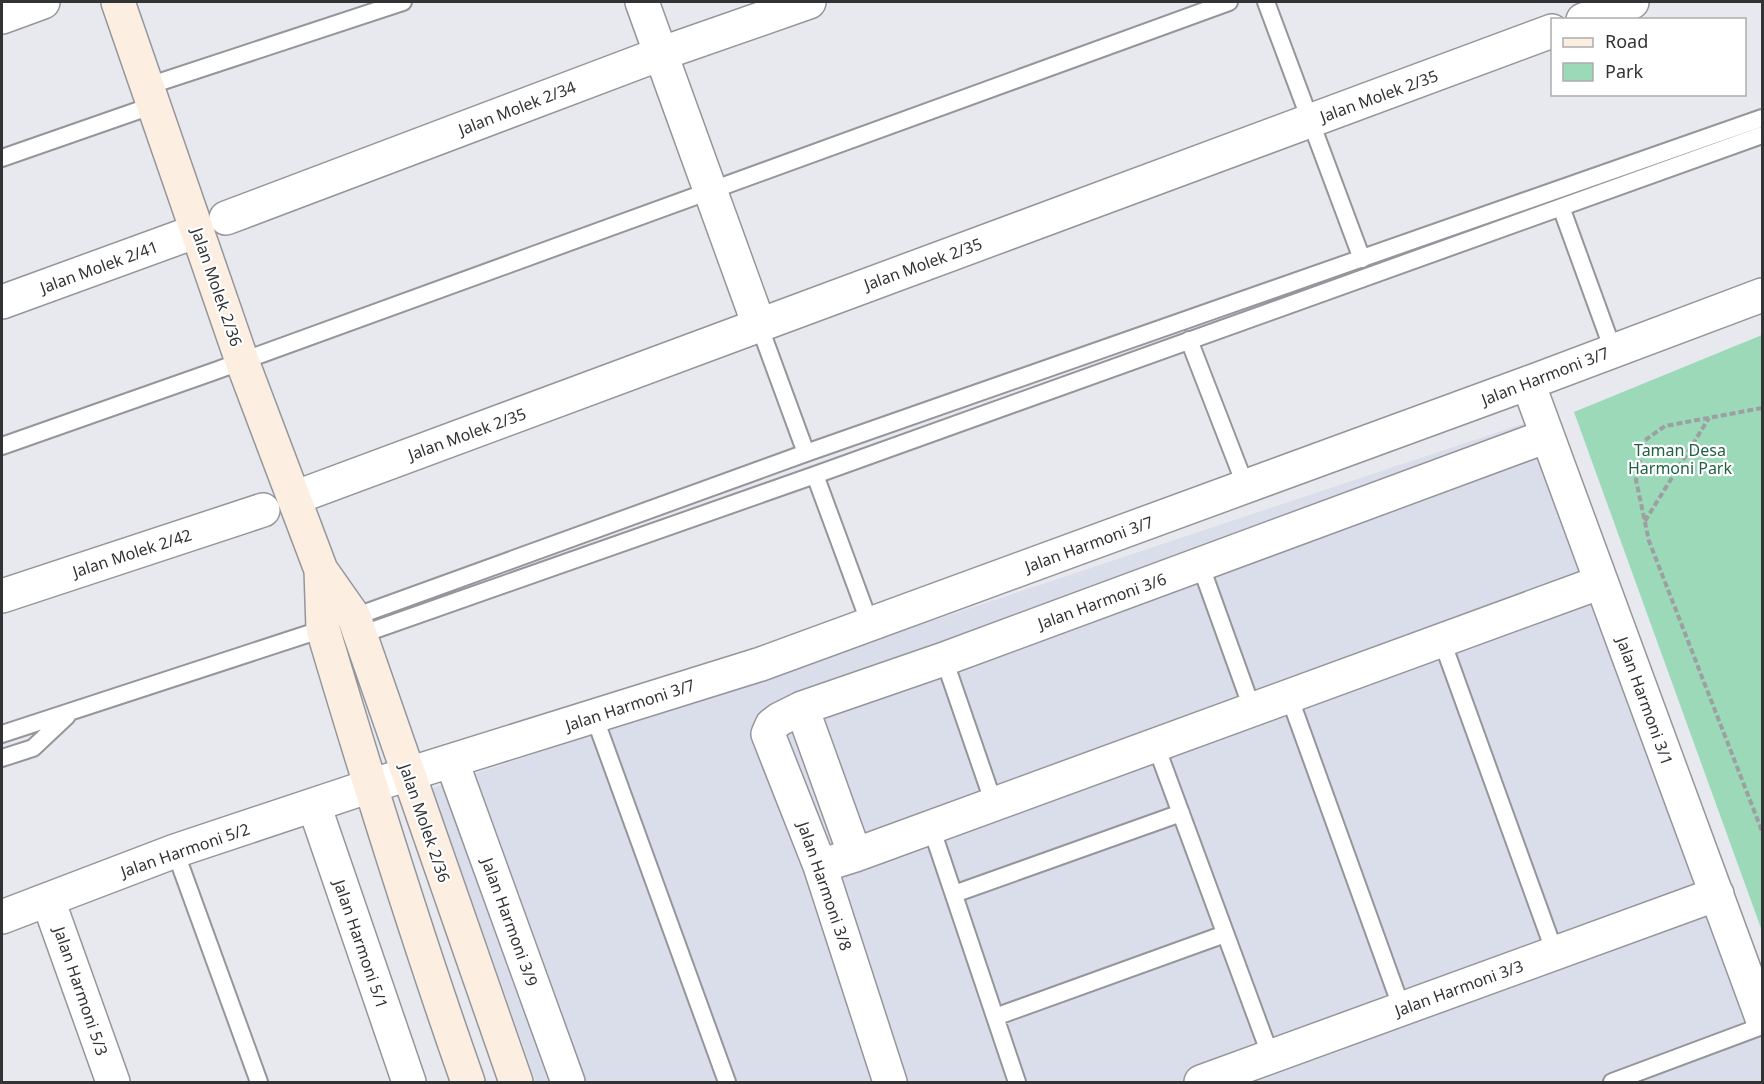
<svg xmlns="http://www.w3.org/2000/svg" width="1764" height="1084" viewBox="0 0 1764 1084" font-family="'Noto Sans',sans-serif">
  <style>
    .built { fill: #daddea }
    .green { fill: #9bd9b8 }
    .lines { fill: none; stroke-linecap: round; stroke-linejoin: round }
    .lane-casing { stroke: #95969c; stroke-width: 20 }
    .street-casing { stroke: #95969c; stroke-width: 36 }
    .secondary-casing { stroke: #95969c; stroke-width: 36 }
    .path { stroke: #9d9fa3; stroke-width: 4; stroke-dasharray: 6 3; stroke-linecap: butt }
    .lane { stroke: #fff; stroke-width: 16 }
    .street { stroke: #fff; stroke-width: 33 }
    .secondary { stroke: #fceee1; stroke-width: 33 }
    .labels { text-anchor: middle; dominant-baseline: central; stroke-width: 4.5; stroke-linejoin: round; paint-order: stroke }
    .street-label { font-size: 16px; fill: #323335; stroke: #fff }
    .park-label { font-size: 16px; fill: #216044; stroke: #fff }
  </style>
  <rect width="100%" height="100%" fill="#e7e9ef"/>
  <path class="built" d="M1555 413 1762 967V1082H536L432 788Z"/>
  <path class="green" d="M1762 335V931L1574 412Z"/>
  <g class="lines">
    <g class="lane-casing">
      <path id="lane" d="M1266 2 1362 259
        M148 86 403 2
        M2 158 154 105
        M1561 207 1613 350
        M759 325 806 453
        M1189 340 1246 487
        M2 446 215 371 1229 2
        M815 475 870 624
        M1200 564 1253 711
        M354 617 806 453 1762 118
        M360 635 815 475 1762 135
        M1442 641 1555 953
        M944 659 994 804
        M1289 696 1402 1009
        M594 716 727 1082
        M2 734 323 629
        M1156 746 1271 1057
        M2 758 33 748 67 716
        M931 827 1017 1082
        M175 851 259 1082
        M954 894 1181 813
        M995 1017 1225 934
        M1612 1082 1762 1026"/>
    </g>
    <g class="street-casing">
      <path id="street" d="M642 2 759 325
        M2 17 43 2
        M1583 20 1632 2
        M226 218 660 54 809 2
        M2 302 197 231
        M1528 383 1762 1018
        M294 498 1552 31
        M2 596 263 510
        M802 708 855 855
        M452 762 568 1082
        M314 805 409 1082
        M820 866 855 855 1601 582
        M48 900 113 1082
        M2 917 175 851 370 786 761 664 1528 383 1762 295
        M890 1082 820 866 768 734 772 725 780 719 802 708 944 659 1547 436
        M1201 1082 1717 894"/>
    </g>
    <g class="secondary-casing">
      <path id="secondary" d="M118 2 242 361 321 570 354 617 516 1082
        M321 570 323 629 328 646C372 793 417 938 468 1082"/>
    </g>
    <path class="path" d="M1762 408 1665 426 1644 441 1636 480 1649 541 1762 831
      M1645 521 1709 418"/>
    <use href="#lane" class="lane"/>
    <use href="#street" class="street"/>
    <use href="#secondary" class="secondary"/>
  </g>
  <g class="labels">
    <g class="street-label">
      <text transform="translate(1379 96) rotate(-20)">Jalan Molek 2/35</text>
      <text transform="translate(517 108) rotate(-21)">Jalan Molek 2/34</text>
      <text transform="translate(923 264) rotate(-20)">Jalan Molek 2/35</text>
      <text transform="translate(99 267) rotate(-20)">Jalan Molek 2/41</text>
      <text transform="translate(217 287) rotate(71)">Jalan Molek 2/36</text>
      <text transform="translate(1545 376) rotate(-21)">Jalan Harmoni 3/7</text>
      <text transform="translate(467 434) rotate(-20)">Jalan Molek 2/35</text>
      <text transform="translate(1089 544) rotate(-20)">Jalan Harmoni 3/7</text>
      <text transform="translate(132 553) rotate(-18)">Jalan Molek 2/42</text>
      <text transform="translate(1102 601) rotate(-20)">Jalan Harmoni 3/6</text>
      <text transform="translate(1645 701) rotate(70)">Jalan Harmoni 3/1</text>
      <text transform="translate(630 705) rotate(-18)">Jalan Harmoni 3/7</text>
      <text transform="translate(425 823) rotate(71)">Jalan Molek 2/36</text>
      <text transform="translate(185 850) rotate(-19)">Jalan Harmoni 5/2</text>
      <text transform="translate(825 886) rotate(71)">Jalan Harmoni 3/8</text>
      <text transform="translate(510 922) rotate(70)">Jalan Harmoni 3/9</text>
      <text transform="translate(361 944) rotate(71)">Jalan Harmoni 5/1</text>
      <text transform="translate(1459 988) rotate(-20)">Jalan Harmoni 3/3</text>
      <text transform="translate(81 991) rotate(71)">Jalan Harmoni 5/3</text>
    </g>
    <g class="park-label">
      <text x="1680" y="450">Taman Desa<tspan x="1680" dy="18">Harmoni Park</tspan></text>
    </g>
  </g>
  <rect width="1764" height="1084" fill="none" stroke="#323335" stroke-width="6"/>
  <rect x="1551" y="18" width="195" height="78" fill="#ffffff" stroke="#adadae" stroke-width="1.5"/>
  <rect x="1563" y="38" width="30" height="9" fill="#fceee1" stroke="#adadae" stroke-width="1.5"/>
  <text x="1605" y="48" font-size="18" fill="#323335">Road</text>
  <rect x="1563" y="63" width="30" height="18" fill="#9bd9b8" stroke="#adadae" stroke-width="1.5"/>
  <text x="1605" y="78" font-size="18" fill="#323335">Park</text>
</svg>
